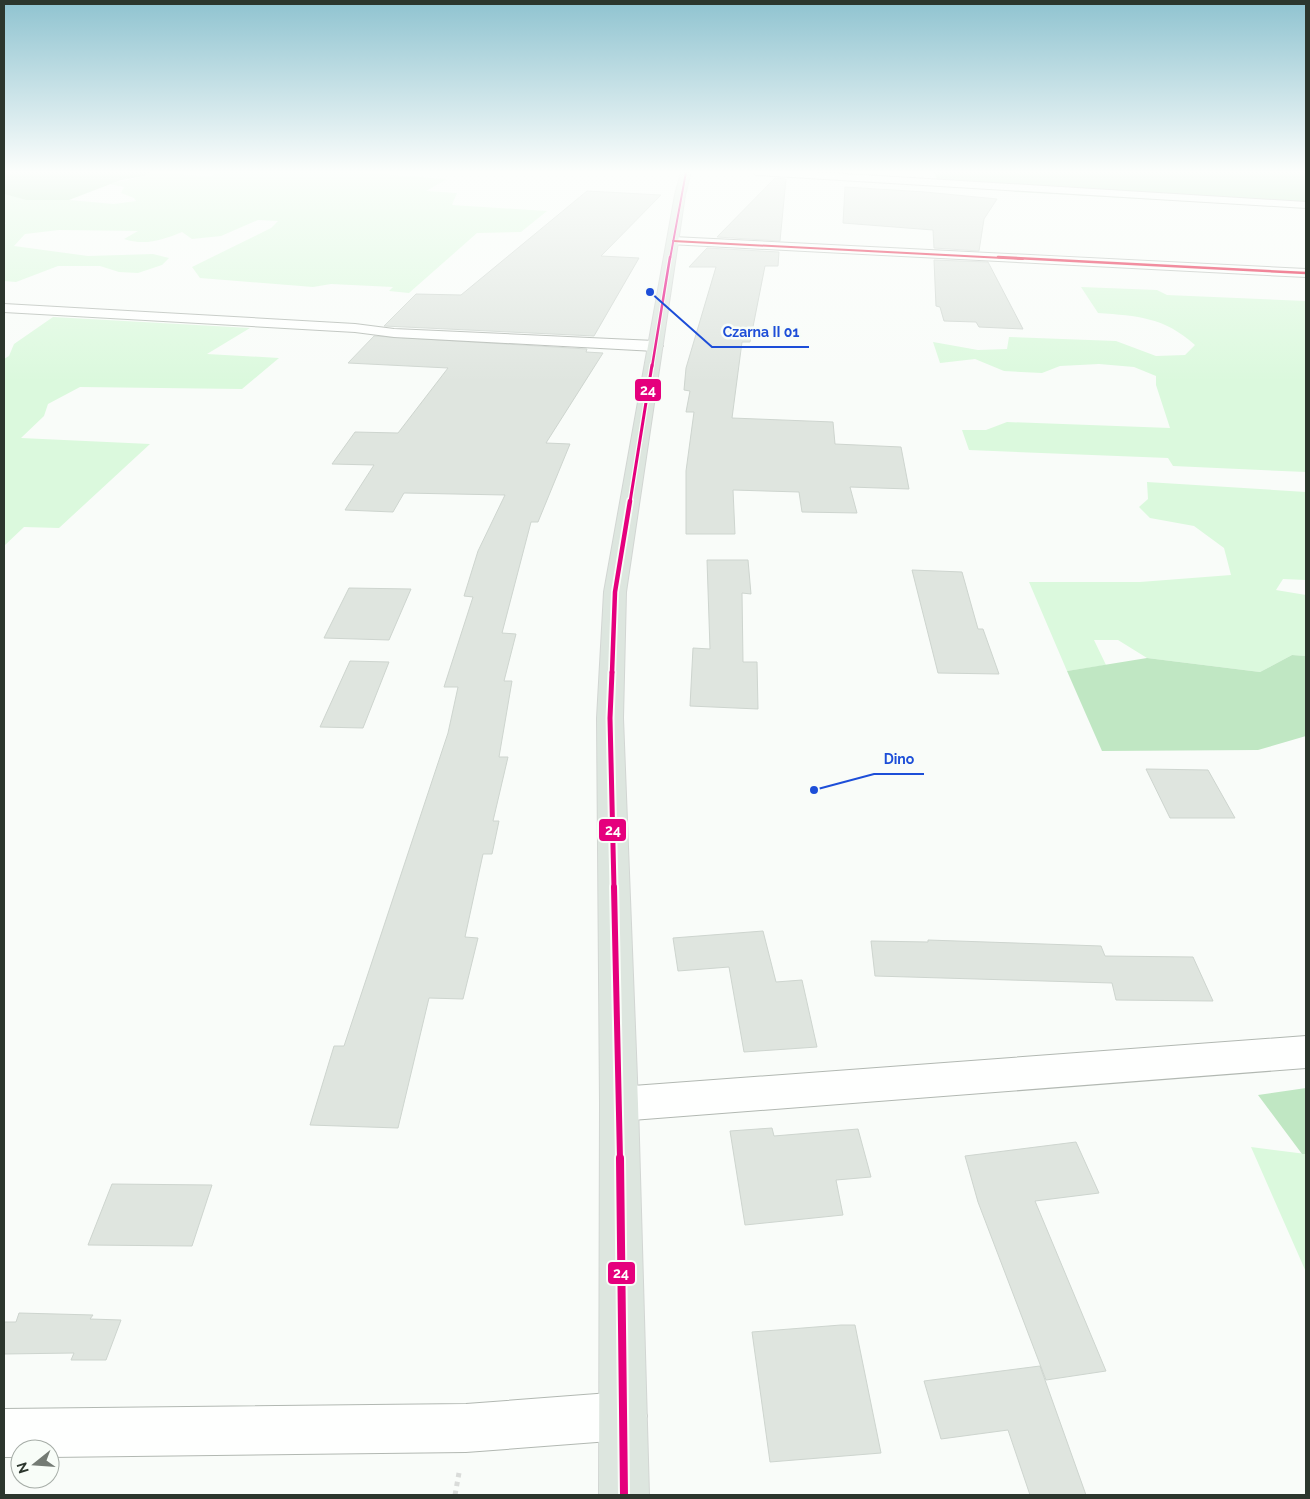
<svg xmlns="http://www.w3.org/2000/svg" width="1310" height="1499" viewBox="0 0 1310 1499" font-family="Raleway,sans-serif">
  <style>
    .green { fill: #dbf9dd }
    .forest { fill: #c0e7c3 }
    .building { fill: #dfe5df; stroke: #ced5cf }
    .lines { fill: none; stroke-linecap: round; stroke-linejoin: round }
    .minor-casing { stroke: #b2b8b2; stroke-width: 2 }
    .major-casing { stroke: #d2d6d3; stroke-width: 2 }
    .path { stroke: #dadcda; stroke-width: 5; stroke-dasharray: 4.5 4.5; stroke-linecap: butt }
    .minor { fill: #fefffe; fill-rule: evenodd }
    .major { fill: #dde6df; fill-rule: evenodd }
    .bus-1-far1-casing { stroke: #f8fdf8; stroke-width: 3 }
    .bus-1-casing { stroke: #f8fdf8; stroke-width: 4.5 }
    .bus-2-far6-casing { stroke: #f8fdf8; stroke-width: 3 }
    .bus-2-far5-casing { stroke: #f8fdf8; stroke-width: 4.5 }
    .bus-2-far4-casing { stroke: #f8fdf8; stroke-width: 5.5 }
    .bus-2-far3-casing { stroke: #f8fdf8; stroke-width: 8 }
    .bus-2-far2-casing { stroke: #f8fdf8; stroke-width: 9 }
    .bus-2-far1-casing { stroke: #f8fdf8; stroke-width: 10 }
    .bus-2-casing { stroke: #f8fdf8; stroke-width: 12 }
    .bus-1-far1 { stroke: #e4002b; stroke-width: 2 }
    .bus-1 { stroke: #e4002b; stroke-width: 2.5 }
    .bus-2-far6 { stroke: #e5007d; stroke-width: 2 }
    .bus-2-far5 { stroke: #e5007d; stroke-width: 2.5 }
    .bus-2-far4 { stroke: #e5007d; stroke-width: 3 }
    .bus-2-far3 { stroke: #e5007d; stroke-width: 4.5 }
    .bus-2-far2 { stroke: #e5007d; stroke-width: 5 }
    .bus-2-far1 { stroke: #e5007d; stroke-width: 6 }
    .bus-2 { stroke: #e5007d; stroke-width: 8 }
    .leader { fill: none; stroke: #1d4ed8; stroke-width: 2 }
    .callout-dot { fill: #1d4ed8; stroke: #f8fdf8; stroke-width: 2 }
    .callout-label { font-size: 14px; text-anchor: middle; font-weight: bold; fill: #1d4ed8; stroke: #f8fdf8; stroke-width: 5; stroke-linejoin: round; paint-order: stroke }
    .line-badge { stroke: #f8fdf8; stroke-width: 2 }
    .badge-label { font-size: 14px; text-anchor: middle; font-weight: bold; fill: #fff }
  </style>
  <rect width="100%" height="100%" fill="#f9fcf9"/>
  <path class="green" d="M221 172H353L447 179 426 191 457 193 452 205 547 211 521 232 477 233 409 293 389 291 393 287 331 284 313 287 200 278 192 267 271 228 278 221 258 220 221 236 192 239 182 232C163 240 145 246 124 239L138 231 59 230 25 234 14 246 88 256 153 254 169 258 162 265 138 273 119 272 100 266H58L16 282 4 281V226L6 223 4 222V194L27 200H69L114 204 136 201 134 198 121 193 124 187 109 184C121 180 138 180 149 173L211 176Z
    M1081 287 1157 290 1167 295 1306 301V472L1173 466 1168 458 969 450 962 430H986L1007 422 1170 428 1156 385V376L1134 367 1099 364 1060 366 1042 373 1004 371 975 359 940 363 933 342 978 350 1007 349 1009 337 1116 341 1156 356 1185 355 1195 345C1164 317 1138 316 1098 313Z
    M53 317 250 328 207 354 279 358 242 389 80 387 48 404 44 416 21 438 150 444 59 528 24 527 4 546V359L9 356 14 344Z
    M1147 482 1306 492V580L1283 579 1276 590 1306 595V656L1292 655 1260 672 1147 658 1118 640H1094L1106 665 1067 671 1029 582H1140L1231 575 1224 548 1194 526 1150 518 1139 507 1148 499Z
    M1251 1147 1306 1154V1272Z"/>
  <path class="forest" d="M4 172H149L144 176 121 180 69 200H26L4 194Z
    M934 172H1306V208L1015 192 1000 184 937 180Z
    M1292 655 1306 656V736L1258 750 1102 751 1067 671 1147 658 1260 672Z
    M1306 1088V1154H1302L1258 1095Z"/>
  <path class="building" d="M775 178 786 179 780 241 717 237Z
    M845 187 925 192 997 199 984 219 979 251 934 248 933 230 843 223Z
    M587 191 661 195 601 256 639 258 594 336 384 326 416 294 461 295Z
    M707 248 779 252 778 266H765L750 342H742L732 418 833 422 835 444 901 447 909 489 850 487 857 513 802 512 799 492 733 490 735 534H686V471L694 412H686L690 391 684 390 686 368 716 267H689Z
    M934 260 988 262 1023 329 979 327 976 322 944 321 940 307 936 306Z
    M374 336 587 349 586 352 603 353 546 443 570 444 538 522H531L502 633 516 634 504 681H512L499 757H508L493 821H499L492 854H483L465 937 478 938 463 999 429 998 398 1128 310 1125 334 1046H344L448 733 458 687H444L473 597 464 596 478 551 505 495 404 493 393 512 345 510 374 465 332 464 355 432 398 433 448 368 348 363Z
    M707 560H748L751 594 742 593 743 662H757L758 709 690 706 693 648 710 649Z
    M912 570 962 572 978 629H983L999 674 938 673Z
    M349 588 411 589 389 640 324 638Z
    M350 661 389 662 363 728 320 727Z
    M1146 769 1208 770 1235 818H1170Z
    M763 931 776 982 802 980 817 1047 744 1052 729 967 678 971 673 938Z
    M928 940 1101 946 1105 956 1193 957 1213 1001 1116 1000 1112 983 875 976 871 941 928 942Z
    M772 1128 774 1136 858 1129 871 1177 836 1180 843 1215 745 1225 730 1131Z
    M1076 1142 1099 1193 1035 1201 1106 1371 1046 1380 978 1202 965 1156Z
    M112 1184 212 1185 192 1246 88 1245Z
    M19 1313 93 1315 90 1319 121 1320 106 1360H71L74 1353 4 1354V1322H16Z
    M841 1325H855L881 1453 770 1462 752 1332Z
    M1040 1366 1086 1495H1030L1008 1430 941 1439 924 1381Z"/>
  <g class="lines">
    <g class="minor-casing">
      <path id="minor" d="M751 172H813L1306 202V208L756 175Z
        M673 237 1306 269V277L669 244 667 241 669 238Z
        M4 304 355 324 394 329 655 341 663 346 655 351 394 337 355 332 4 312Z
        M1306 1036V1068L619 1121 605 1116 600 1104 605 1092 619 1087Z
        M623 1392 640 1399 647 1416 640 1433 623 1440 466 1452 50 1457V1449H20V1457H4V1409L466 1404Z"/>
    </g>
    <g class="major-casing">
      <path id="major" d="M681 172H691L685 195 626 592 623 718 638 1104 649 1495H599L600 1104 597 718 604 592 675 195Z"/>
    </g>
    <path class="path" d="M455 1495 459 1473"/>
    <use href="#minor" class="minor"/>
    <use href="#major" class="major"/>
    <g class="bus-1-far1-casing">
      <path id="bus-1-far1" d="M673 241 1023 259"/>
    </g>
    <g class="bus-1-casing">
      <path id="bus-1" d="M998 257 1306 273"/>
    </g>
    <g class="bus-2-far6-casing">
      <path id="bus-2-far6" d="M670 259 686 172"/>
    </g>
    <g class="bus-2-far5-casing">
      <path id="bus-2-far5" d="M652 367 670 257"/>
    </g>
    <g class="bus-2-far4-casing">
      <path id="bus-2-far4" d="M630 502 652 365"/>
    </g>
    <g class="bus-2-far3-casing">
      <path id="bus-2-far3" d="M612 673 615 592 630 501"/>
    </g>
    <g class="bus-2-far2-casing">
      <path id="bus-2-far2" d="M612 672 610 718 614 888"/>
    </g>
    <g class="bus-2-far1-casing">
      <path id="bus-2-far1" d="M614 887 620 1159"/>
    </g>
    <g class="bus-2-casing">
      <path id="bus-2" d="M620 1158 624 1495"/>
    </g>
    <use href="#bus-1-far1" class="bus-1-far1"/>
    <use href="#bus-1" class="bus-1"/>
    <use href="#bus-2-far6" class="bus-2-far6"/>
    <use href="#bus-2-far5" class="bus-2-far5"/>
    <use href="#bus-2-far4" class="bus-2-far4"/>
    <use href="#bus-2-far3" class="bus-2-far3"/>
    <use href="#bus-2-far2" class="bus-2-far2"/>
    <use href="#bus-2-far1" class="bus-2-far1"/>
    <use href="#bus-2" class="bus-2"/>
  </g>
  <linearGradient id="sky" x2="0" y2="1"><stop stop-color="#8fc3d0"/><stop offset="0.45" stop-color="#fcfefc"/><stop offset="1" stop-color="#fcfefc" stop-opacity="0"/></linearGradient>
  <rect width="1310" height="382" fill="url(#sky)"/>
  <path class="leader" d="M650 292L712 347H809M814 790L874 774H924"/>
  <g class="callout-dot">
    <circle cx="650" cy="292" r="5"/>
    <circle cx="814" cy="790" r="5"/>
  </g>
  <g class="callout-label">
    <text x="761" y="337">Czarna II 01</text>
    <text x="899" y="764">Dino</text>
  </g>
  <g class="line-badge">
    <rect x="634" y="378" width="28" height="24" rx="5" fill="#e5007d"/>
    <rect x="598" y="818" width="29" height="24" rx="5" fill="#e5007d"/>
    <rect x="607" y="1261" width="29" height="24" rx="5" fill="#e5007d"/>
  </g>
  <g class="badge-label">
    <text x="648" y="395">24</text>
    <text x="613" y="835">24</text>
    <text x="621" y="1278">24</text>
  </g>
  <rect width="1310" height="1499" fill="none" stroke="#2c362d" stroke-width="10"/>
  <g transform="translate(35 1464) rotate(253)"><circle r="24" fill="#f8fdf8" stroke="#a6ada7"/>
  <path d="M0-4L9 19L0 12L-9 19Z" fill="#747b74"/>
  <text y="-8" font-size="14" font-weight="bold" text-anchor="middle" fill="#2c362d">N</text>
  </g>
</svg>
